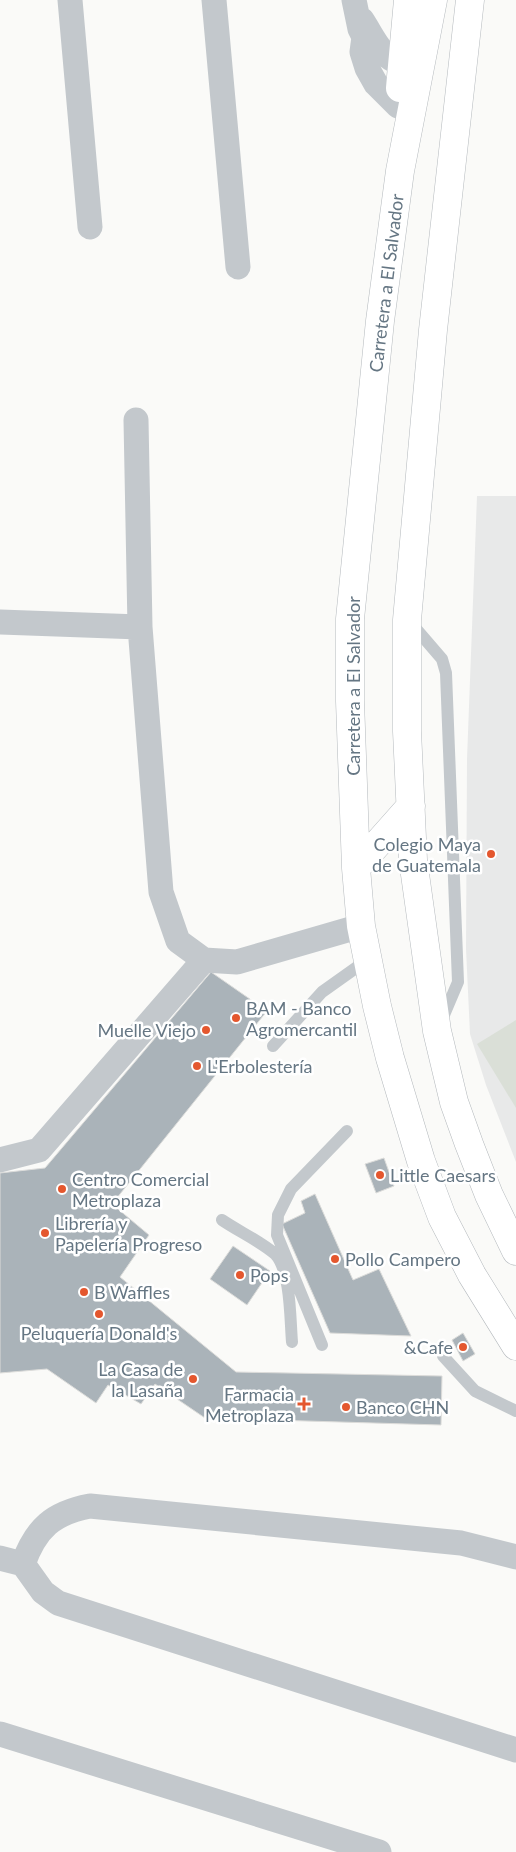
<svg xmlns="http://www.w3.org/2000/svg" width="516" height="1852" viewBox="0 0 516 1852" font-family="Lato,sans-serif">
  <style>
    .built { fill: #e8e9e9 }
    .green { fill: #dadfd7 }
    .building { fill: #aab3b9; stroke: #dcdcda }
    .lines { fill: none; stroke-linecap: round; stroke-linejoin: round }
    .trunk-casing { stroke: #b4b9bd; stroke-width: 29 }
    .service { stroke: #c3c8cc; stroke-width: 12 }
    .minor { stroke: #c3c8cc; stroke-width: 25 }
    .trunk { stroke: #fff; stroke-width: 28 }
    .poi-dot { fill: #e4572e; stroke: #fff; stroke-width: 2 }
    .labels { text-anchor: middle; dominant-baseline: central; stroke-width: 5; stroke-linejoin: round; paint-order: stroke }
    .street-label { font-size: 18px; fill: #657683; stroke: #fff }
    .poi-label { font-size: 18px; fill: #657683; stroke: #fff; text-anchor: start }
  </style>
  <rect width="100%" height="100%" fill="#fafaf8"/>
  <path class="built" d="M477 496H516V1162L486 1085 470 1034 466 949 467 759Z"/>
  <path class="green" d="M516 1020V1108L477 1044Z"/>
  <path class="building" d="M211 972 267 1011 112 1204 149 1235 120 1277 236 1372 442 1376 441 1425 205 1418 155 1384 141 1404 108 1385 96 1403 47 1369 0 1373V1173L45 1168Z
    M384 1158 394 1186 376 1193 365 1164Z
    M315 1194 353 1280 379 1269 411 1336 330 1333 282 1224 305 1213 301 1201Z
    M233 1246 270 1271 247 1305 210 1279Z
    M463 1333 475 1354 463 1361 452 1340Z"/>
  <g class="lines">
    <g class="trunk-casing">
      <path id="trunk" d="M433 0 400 171 380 321 350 619V701L356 868 361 926 377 1006 390 1058 421 1161 442 1217 472 1275 516 1346
        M470 0 433 330 407 620V731L413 860 437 1031 454 1102 469 1144 489 1195 516 1251
        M400 88 408 0
        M356 868 411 806"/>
    </g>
    <path class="service" d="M411 623 442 659 446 673 458 982 441 1022
      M273 1046 322 992 367 960
      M222 1220C238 1231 260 1241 275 1254 291 1271 290 1319 292 1342
      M322 1345 277 1235 278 1215 291 1189 347 1131
      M443 1356 475 1391 516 1411"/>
    <path class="minor" d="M70 0 90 227
      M214 0 238 267
      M354 0 360 29 364 37 362 52 367 68 376 84 398 106
      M362 20C374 38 380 57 402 64
      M136 420 140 627 161 892 178 941 204 960 237 962 361 926
      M0 622 140 627
      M0 1160 39 1150 204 960
      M0 1558 23 1564 43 1592 58 1603 516 1750
      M23 1564C36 1528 53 1513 90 1506L461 1543 516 1557
      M0 1734 379 1852"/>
    <use href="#trunk" class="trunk"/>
  </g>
  <g class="poi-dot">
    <circle cx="491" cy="854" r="5"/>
    <circle cx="236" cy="1018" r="5"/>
    <circle cx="206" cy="1030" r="5"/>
    <circle cx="197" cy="1066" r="5"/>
    <circle cx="380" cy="1175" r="5"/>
    <circle cx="62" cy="1189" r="5"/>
    <circle cx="45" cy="1233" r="5"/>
    <circle cx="335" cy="1259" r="5"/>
    <circle cx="240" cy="1275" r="5"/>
    <circle cx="84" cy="1292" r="5"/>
    <circle cx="99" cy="1314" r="5"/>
    <circle cx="463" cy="1347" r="5"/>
    <circle cx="193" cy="1379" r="5"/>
    <path d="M301.5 1396.5h5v5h5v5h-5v5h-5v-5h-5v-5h5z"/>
    <circle cx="346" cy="1407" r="5"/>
  </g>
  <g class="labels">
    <g class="street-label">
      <text transform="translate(386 283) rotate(-83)">Carretera a El Salvador</text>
      <text transform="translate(353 686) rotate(-90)">Carretera a El Salvador</text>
    </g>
    <g class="poi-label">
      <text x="481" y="844" text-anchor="end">Colegio Maya<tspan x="481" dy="21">de Guatemala</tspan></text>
      <text x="246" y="1008">BAM - Banco<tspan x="246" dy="21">Agromercantil</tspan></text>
      <text x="196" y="1030" text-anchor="end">Muelle Viejo</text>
      <text x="207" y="1066">L'Erbolestería</text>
      <text x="390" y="1175">Little Caesars</text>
      <text x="72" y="1179">Centro Comercial<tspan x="72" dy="21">Metroplaza</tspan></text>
      <text x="55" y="1223">Librería y<tspan x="55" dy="21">Papelería Progreso</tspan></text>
      <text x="345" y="1259">Pollo Campero</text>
      <text x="250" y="1275">Pops</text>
      <text x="94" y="1292">B Waffles</text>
      <text x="99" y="1333" text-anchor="middle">Peluquería Donald's</text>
      <text x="453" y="1347" text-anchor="end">&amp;Cafe</text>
      <text x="183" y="1369" text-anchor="end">La Casa de<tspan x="183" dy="21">la Lasaña</tspan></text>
      <text x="294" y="1394" text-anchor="end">Farmacia<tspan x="294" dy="21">Metroplaza</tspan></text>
      <text x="356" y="1407">Banco CHN</text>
    </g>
  </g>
</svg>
